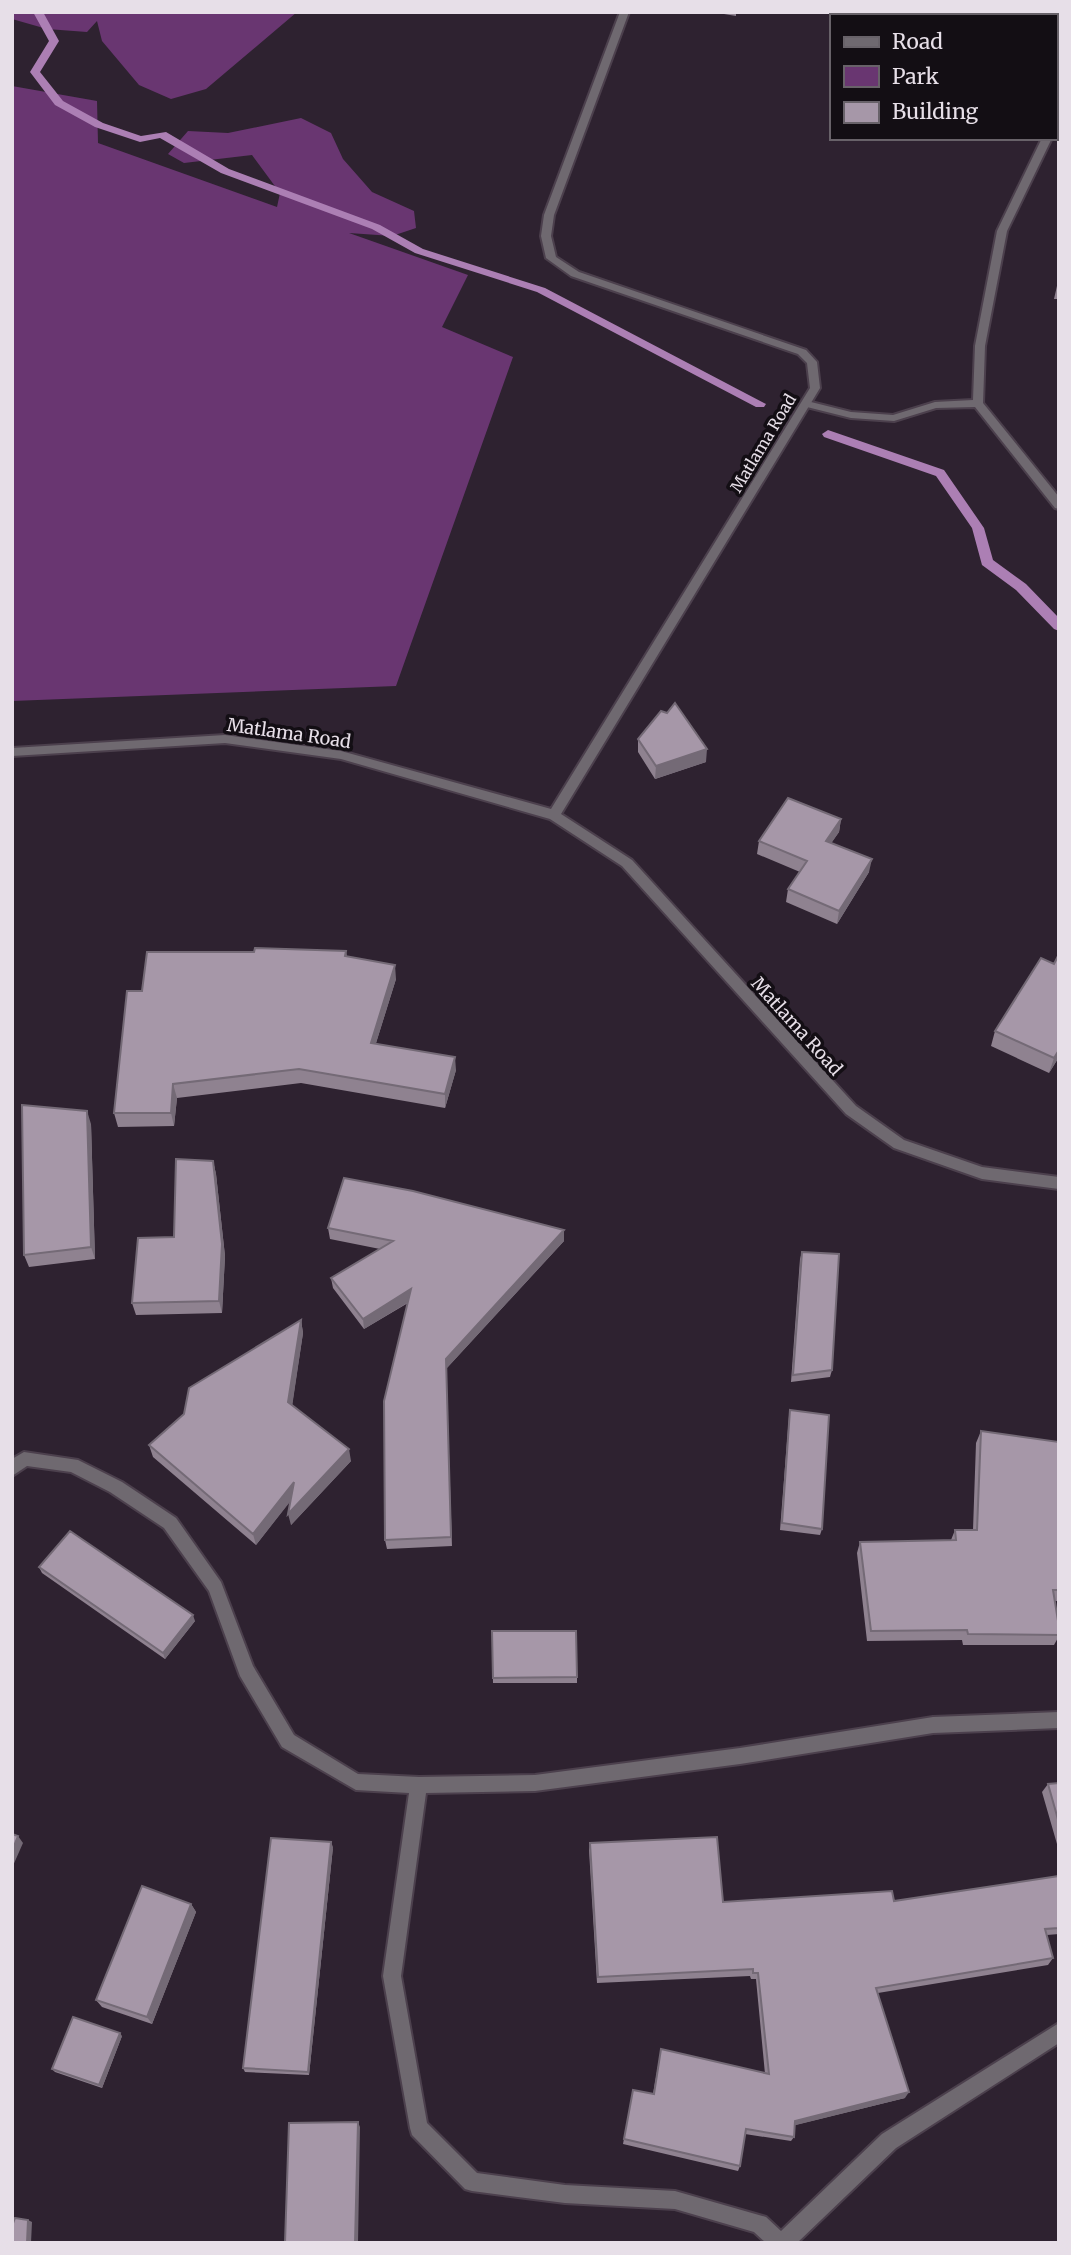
<svg xmlns="http://www.w3.org/2000/svg" width="1071" height="2255" viewBox="0 0 1071 2255" font-family="Merriweather,serif">
  <style>
    .green { fill: #693671 }
    .lines { fill: none; stroke-linecap: round; stroke-linejoin: round }
    .stream { fill: #ac7fb4; fill-rule: evenodd }
    .service-casing { stroke: #4c404d; stroke-width: 4 }
    .minor-casing { stroke: #4c404d; stroke-width: 4 }
    .service { fill: #6f6970; fill-rule: evenodd }
    .minor { fill: #6f6970; fill-rule: evenodd }
    .wall { fill: #8f8290 }
    .shaded-wall { fill: #746a76 }
    .building { fill: #a697a8; stroke: #746a76; stroke-width: 2 }
    .labels { text-anchor: middle; dominant-baseline: central; stroke-width: 7; stroke-linejoin: round; paint-order: stroke }
    .far-street-label { font-size: 16px; fill: #e7dfe8; stroke: #130e14 }
    .street-label { font-size: 18px; fill: #e7dfe8; stroke: #130e14 }
  </style>
  <rect width="100%" height="100%" fill="#2e2230"/>
  <path class="green" d="M12 12H297L206 89 171 99 139 85 102 41 97 21 87 32 47 29 12 19Z
    M12 86 97 101 98 143 277 207 280 193 252 155 184 163 168 154 188 131 228 133 301 118 331 133 343 159 372 192 414 211 416 228 392 236 349 233 468 275 442 327 513 357 396 686 12 701Z"/>
  <g class="lines">
    <path class="stream" d="M33 12H43L59 41 40 72 63 101 103 123 141 136 166 132 229 169 380 225 423 249 545 288 766 404 764 407H756L537 292 415 253 372 229 221 173 160 138 140 142 95 127 55 105 30 72 49 41Z
      M828 430 944 470 984 528 993 560 1026 584 1059 618V631L1054 629 1016 590 982 565 972 528 936 476 824 437 822 434Z"/>
    <g class="service-casing">
      <path id="service" d="M1059 117V126L1055 127V118Z
        M1042 138H1052L1007 231 985 346 983 403 1059 497V509L1055 508 975 407 936 408 894 421 851 418 803 406 802 404 807 401 851 412 893 415 935 402 973 400 975 346 997 231Z"/>
    </g>
    <g class="minor-casing">
      <path id="minor" d="M620 12H629L554 215 551 236 556 257 579 272 806 350 817 362 820 388 561 814 632 860 856 1106 904 1140 982 1167 1059 1177V1189L982 1179 894 1148 846 1114 622 866 550 819 341 759 225 743 12 756V748L225 735 341 751 551 809 810 388 807 363 798 354 571 276 546 258 541 236 544 215Z
        M24 1452 78 1460 122 1482 176 1518 221 1582 253 1666 294 1735 358 1774 419 1777 535 1775 740 1748 933 1717 1059 1712V1728L933 1733 740 1764 535 1791 426 1793 401 1976 427 2123 477 2173 565 2185 675 2191 766 2217 781 2231 882 2134 1059 2023V2043L896 2148 797 2243H766L754 2232 675 2209 565 2203 472 2191 465 2189 412 2135 410 2128 383 1976 409 1793 356 1790 282 1747 240 1676 209 1591 164 1528 110 1492 71 1472 27 1466 12 1476V1459Z"/>
    </g>
    <use href="#service" class="service"/>
    <use href="#minor" class="minor"/>
  </g>
  <path class="wall" d="M712 12H736V16Z
    M1059 277V299H1054Z
    M638 739 706 762 655 779 638 752Z
    M841 819 839 832 831 843 869 872 837 924 786 902 788 889 800 872 757 854 759 841Z
    M346 951 347 957 396 979 376 1043 456 1070 445 1108 301 1083 177 1098 174 1126 118 1127 114 1113Z
    M1054 964 1059 1057 1049 1073 991 1046 995 1031Z
    M91 1124 95 1259 29 1267 24 1255Z
    M213 1161 216 1174 225 1256 222 1313 136 1315 132 1303 174 1237Z
    M328 1228 564 1241 446 1369 452 1546 387 1549 385 1540 408 1303 364 1329 333 1288 331 1278 380 1249 330 1239Z
    M802 1252 832 1370 830 1377 791 1382 800 1259Z
    M301 1320 303 1333 292 1405 351 1461 291 1525 290 1501 256 1545 153 1457 149 1445Z
    M790 1410 822 1529 820 1535 780 1530 789 1416Z
    M981 1431 1059 1442V1601H1055L1059 1627V1636L1054 1645H963L962 1640 867 1641 857 1553 860 1542 951 1540 955 1530H973L976 1443Z
    M39 1567 195 1621 165 1659 42 1573Z
    M492 1631 577 1677V1683H493Z
    M1059 1783V1851L1042 1792 1048 1784Z
    M590 1843 723 1902 894 1901 1059 1876V1934L1047 1935 1053 1958 1048 1965 878 1993 905 2098 795 2125 794 2137 791 2141 745 2134 740 2166 738 2171 623 2144 633 2090 653 2094 661 2049 765 2074 756 1979H751L750 1976 597 1983 589 1850Z
    M333 1847 309 2075 245 2072 243 2068Z
    M191 1904 196 1912 152 2024 102 2007 96 2000Z
    M122 2036 102 2088 55 2072 52 2069Z"/>
  <path class="shaded-wall" d="M707 749 706 762 655 779 656 766Z
    M841 819 839 832 824 854 826 841Z
    M872 859 869 872 837 924 839 911Z
    M395 965 396 979 372 1056 371 1043Z
    M1059 1050V1057L1049 1073 1054 1058Z
    M455 1057 456 1070 445 1108V1094Z
    M173 1084 177 1098 174 1126 171 1113Z
    M87 1111 91 1124 95 1259 91 1247Z
    M213 1161 216 1174 225 1256 222 1313 219 1301Z
    M564 1230V1241L446 1369 452 1546 446 1359Z
    M411 1289 412 1300 364 1329 363 1319Z
    M301 1320 303 1333 291 1414 288 1402Z
    M349 1449 351 1461 291 1525 288 1514Z
    M294 1482 297 1493 256 1545 253 1534Z
    M193 1615 195 1621 165 1659 163 1653Z
    M18 1836 23 1843 12 1868V1851Z
    M331 1842 333 1847 309 2075 308 2072Z
    M191 1904 196 1912 152 2024 147 2017Z
    M120 2033 122 2036 102 2088 99 2085Z
    M909 2092 905 2098 792 2126 795 2121Z
    M358 2122 360 2127 358 2243H355Z
    M28 2220 32 2222 31 2243H27Z"/>
  <path class="building" d="M675 703 707 749 656 766 638 739 661 711 667 713Z
    M788 798 841 819 826 841 872 859 839 911 788 889 807 861 759 841Z
    M255 948 346 951 345 956 395 965 371 1043 455 1057 445 1094 299 1069 173 1084 171 1113H114L127 991H142L147 952H254Z
    M1059 954V1050L1054 1058 995 1031 1041 958 1054 964Z
    M22 1105 87 1111 91 1247 24 1255Z
    M176 1159 213 1161 222 1244 219 1301 132 1303 138 1238 174 1237Z
    M344 1178 413 1191 564 1230 446 1359 451 1537 385 1540 384 1401 411 1289 363 1319 331 1278 393 1241 328 1228Z
    M802 1252 839 1254 832 1370 793 1375Z
    M301 1320 288 1402 349 1449 288 1514 294 1482 253 1534 149 1445 184 1414 189 1388Z
    M790 1410 829 1415 822 1529 782 1523Z
    M981 1431 1059 1442V1590H1053L1059 1627V1635L968 1634 967 1630 871 1631 860 1542 956 1540 955 1530H977Z
    M70 1531 193 1615 163 1653 39 1567Z
    M492 1631H576L577 1677 493 1678Z
    M1059 1783V1823L1048 1784Z
    M12 1834 18 1836 12 1851Z
    M717 1837 723 1902 892 1891 894 1901 1059 1876V1928L1045 1929 1053 1958 876 1988 909 2092 795 2121 794 2137 746 2129 740 2166 624 2139 633 2090 654 2094 661 2049 769 2074 758 1973H753V1969L598 1977 590 1843Z
    M271 1838 331 1842 308 2072 243 2068Z
    M142 1886 191 1904 147 2017 96 2000Z
    M73 2017 120 2033 99 2085 52 2069Z
    M358 2122 355 2243H285L289 2123Z
    M15 2218 28 2220 27 2243H12V2226Z"/>
  <g class="labels">
    <g class="far-street-label">
      <text transform="translate(763 443) rotate(-59)">Matlama Road</text>
    </g>
    <g class="street-label">
      <text transform="translate(289 733) rotate(8)">Matlama Road</text>
      <text transform="translate(797 1026) rotate(48)">Matlama Road</text>
    </g>
  </g>
  <rect width="1071" height="2255" fill="none" stroke="#e7dfe8" stroke-width="28"/>
  <rect x="830" y="14" width="228" height="126" fill="#130e14" stroke="#686269" stroke-width="2"/>
  <rect x="844" y="37" width="35" height="10" fill="#6f6970" stroke="#686269" stroke-width="2"/>
  <text x="892" y="49" font-size="21" fill="#e7dfe8">Road</text>
  <rect x="844" y="66" width="35" height="21" fill="#693671" stroke="#686269" stroke-width="2"/>
  <text x="892" y="84" font-size="21" fill="#e7dfe8">Park</text>
  <rect x="844" y="102" width="35" height="21" fill="#a697a8" stroke="#686269" stroke-width="2"/>
  <text x="892" y="119" font-size="21" fill="#e7dfe8">Building</text>
</svg>
